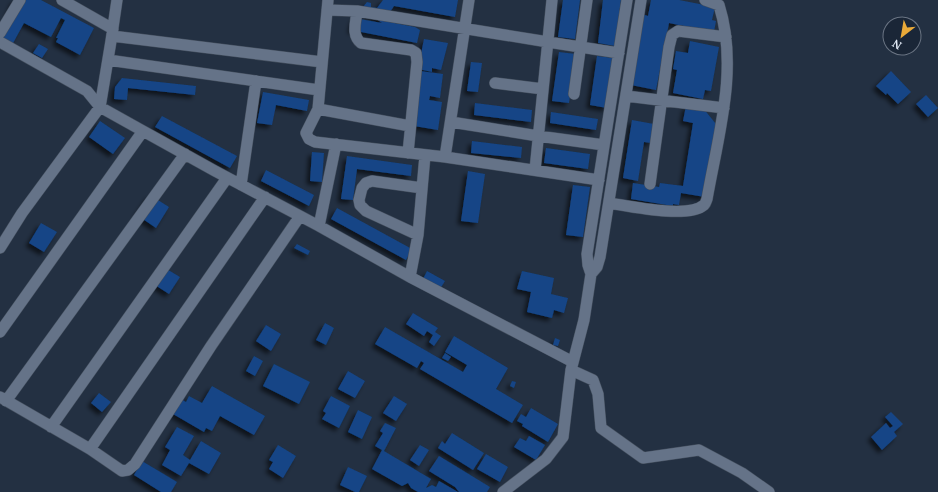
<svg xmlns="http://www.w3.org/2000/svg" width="938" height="492" viewBox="0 0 938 492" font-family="'PT Serif',serif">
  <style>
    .building { fill: #144586; filter: url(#shadow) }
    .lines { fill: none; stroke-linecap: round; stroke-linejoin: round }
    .minor-casing { stroke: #444f5e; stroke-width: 12 }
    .minor { stroke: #657388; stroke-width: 11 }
  </style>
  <defs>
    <filter id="shadow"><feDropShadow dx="-3.5" dy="3.5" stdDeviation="2" flood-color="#0009"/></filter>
  </defs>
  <rect width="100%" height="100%" fill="#233042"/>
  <path class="building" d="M14 0H41L94 28 80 55 56 42 58 38H56L65 20 61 18 51 37 24 23 12 45 0 39Z
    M383 0H458L455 17 394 6 384 21 415 27 420 30 417 43 351 30 354 18 382 23 367 12 363 7 367 2 371 3V7L377 8Z
    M563 0H580L575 39 558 37Z
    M603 0H621L615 46 598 43Z
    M651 0H679L715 7 712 20 716 21 714 32 669 23 656 90 631 85 642 14 648 16Z
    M424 39 448 43 441 70 432 68V72L418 69Z
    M690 41 719 47 711 91 705 90 703 99 673 93 677 70 673 69 676 51 688 53Z
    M39 44 48 49 42 58 33 53Z
    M559 52 576 54 569 103 552 101Z
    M597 56 614 58 607 108 590 105Z
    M471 62 482 63 478 92 467 91Z
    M420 71 443 74 440 98 430 96 429 100 442 102 438 130 414 126Z
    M891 71 911 92 898 104 887 93 886 95 876 86Z
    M122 78 196 86 195 95 128 88 127 100 114 99 115 87Z
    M263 92 309 100 307 111 276 105 272 125 257 123Z
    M926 95 938 108 928 117 916 104Z
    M475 103 532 110 531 122 474 115Z
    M686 106 703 108 716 124 705 197 681 193 679 205 673 204V206L631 199 633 183 659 187 660 183 683 186 693 123 683 121Z
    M551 112 598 119 596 130 550 123Z
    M162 116 237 156 230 168 155 127Z
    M632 120 654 124 651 143 644 142 638 181 623 178Z
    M100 121 125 138 113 154 89 137Z
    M472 141 522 147 521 158 471 153Z
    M546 148 590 154 588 169 544 163Z
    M312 152 324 153 322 182 310 181Z
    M347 156 412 165 411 176 357 169 353 200 341 199Z
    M266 170 314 195 309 206 261 181Z
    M468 171 485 174 478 223 461 221Z
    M573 185 590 187 583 237 566 235Z
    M150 195 169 207 156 228 137 215Z
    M337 208 412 249 406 260 331 219Z
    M41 223 57 232 44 252 29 243Z
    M297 244 310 251 308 255 294 248Z
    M165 268 180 277 169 294 155 285Z
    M427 271 445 281 440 289 423 279Z
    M522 271 554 278 551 294 568 298 564 313 554 310 552 318 527 312 531 292 517 289Z
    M413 313 438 328 435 332 441 336 434 346 429 342 433 335 427 331 424 336 406 324Z
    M325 323 334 328 326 345 316 340Z
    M266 325 281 334 271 351 256 341Z
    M385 327 463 372 467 365 445 352 454 336 508 368 496 389 523 405 512 423 420 369 424 363 421 361 417 368 375 344Z
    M555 338 560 340 558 346 553 345Z
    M445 353 451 357 448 361 442 358Z
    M254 356 263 361 255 376 246 371Z
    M274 364 310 382 299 404 263 386Z
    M348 371 365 381 355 398 338 389Z
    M512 381 516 382 514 388 510 386Z
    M212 386 265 416 254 435 220 416 212 431 206 428 204 432 173 414 181 399 186 402 189 396 202 403Z
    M99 393 111 402 102 412 91 403Z
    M331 396 350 406 339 428 322 419 326 413 323 411Z
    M394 396 407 404 396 421 383 413Z
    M531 408 558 424 548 442 522 426 523 424 517 421 521 414 526 417Z
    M358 410 372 417 362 439 348 432Z
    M891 412 903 424 894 432 897 436 882 450 871 437 886 423 890 428 893 426 885 417Z
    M385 423 396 428 384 451 431 479 426 488 432 485 436 487 439 481 458 492H418L411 488 408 483 402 486 372 469 382 450 375 446 383 433 380 431Z
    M177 427 194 436 183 455 190 460 201 441 221 453 209 474 189 463 181 476 162 465 170 450 165 447Z
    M452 433 484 453 473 470 438 448 442 441 445 444Z
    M529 436 545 445 536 460 514 447 520 438 526 441Z
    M278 445 296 456 283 478 269 469 273 462 269 460Z
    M420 445 429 450 419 466 410 460Z
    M486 454 508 467 500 482 477 469Z
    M439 456 490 487 487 492H459L455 487 429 471Z
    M142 461 177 482 171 492H161L134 475Z
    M348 467 367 476 359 492H355L340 485Z"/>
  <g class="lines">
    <g class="minor-casing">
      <path id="minor" d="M62 0 113 29
        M328 0 318 109 306 133 309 139 315 142 445 157 599 180
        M327 10 357 11 548 42 619 53
        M357 11C356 22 351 35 361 43L411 50 416 53 417 62 408 153
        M0 33 20 0
        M112 36 322 62
        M0 42 87 91 100 107 143 131 215 171 319 226 410 277 573 362
        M108 60 319 90
        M495 83 543 89
        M574 94 587 0
        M626 96 724 108
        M318 109 410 126
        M451 122 538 136 604 145
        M445 157 469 0
        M535 170 552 0
        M650 184 669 47 672 35 678 31 726 37
        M241 185 256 81
        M609 203C629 206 688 219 704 205 706 203 706 201 707 199 718 136 739 68 719 5L705 0
        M319 226 336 144
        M418 235 366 211 360 205 359 200 362 188 366 183 372 181 422 188
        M0 248 22 213 100 107 111 41 117 0
        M591 274 597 267 600 257 641 0
        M410 277 418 235 425 155
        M0 332 143 131
        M571 370 593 380 598 394 601 428 643 458 699 450 742 473 769 492
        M0 397 90 449 122 471 128 470 135 464 211 346 300 216
        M6 401 185 154
        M51 427 227 178
        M90 449 265 197
        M503 492 546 459 563 437 571 370 584 320 591 274 588 265 587 254 627 0"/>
    </g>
    <use href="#minor" class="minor"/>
  </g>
  <g transform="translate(902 36) rotate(211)"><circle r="19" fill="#1a2637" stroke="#6a7483"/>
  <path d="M0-3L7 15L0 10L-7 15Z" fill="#eaaa39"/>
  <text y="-6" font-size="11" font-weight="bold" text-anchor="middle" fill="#e2eaf6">N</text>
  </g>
</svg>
